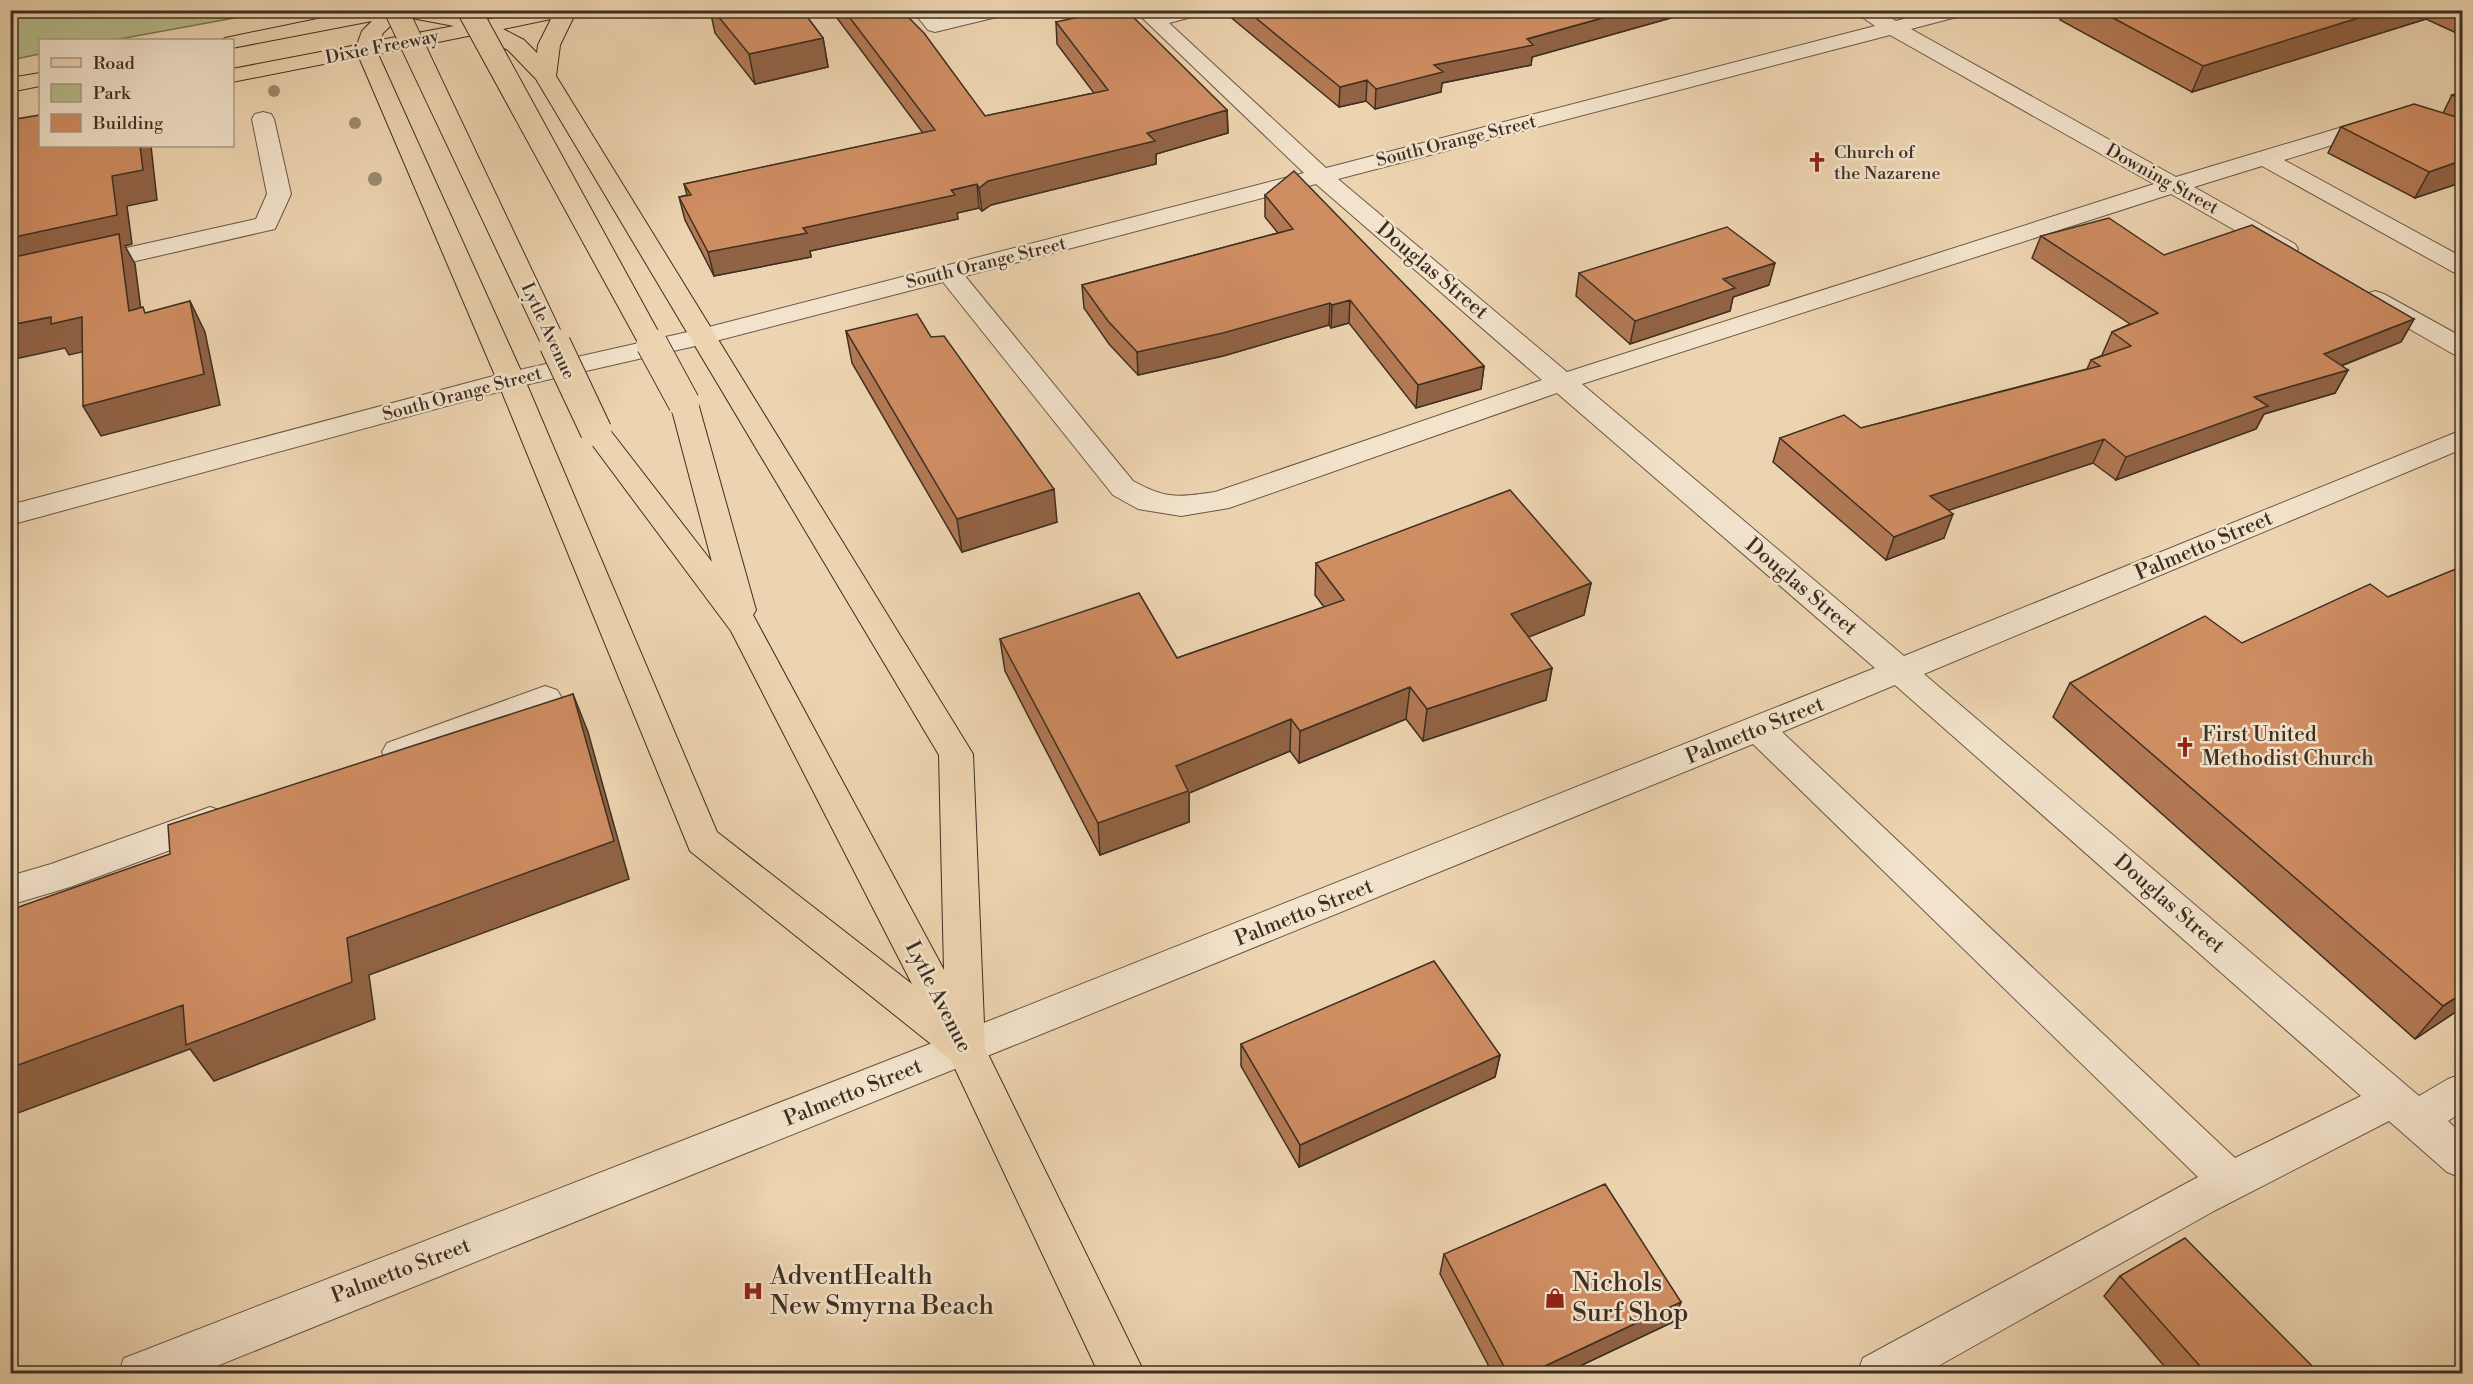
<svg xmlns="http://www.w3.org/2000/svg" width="2473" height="1384" viewBox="0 0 2473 1384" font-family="'Libre Bodoni',serif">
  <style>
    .green { fill: #b7bd8c; stroke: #7a7657; stroke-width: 1.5 }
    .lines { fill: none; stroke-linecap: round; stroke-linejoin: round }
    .minor-casing { stroke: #6a5846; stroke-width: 2 }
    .major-casing { stroke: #3e2f22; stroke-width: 2 }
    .minor { fill: #f3e3cc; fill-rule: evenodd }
    .major { fill: #edd4b0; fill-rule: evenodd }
    .major-bridge-far1-casing { stroke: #3e2f22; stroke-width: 25; stroke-linecap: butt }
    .major-bridge-casing { stroke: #3e2f22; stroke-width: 33; stroke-linecap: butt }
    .major-bridge-far1 { stroke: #edd4b0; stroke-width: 23 }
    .major-bridge { stroke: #edd4b0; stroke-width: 31 }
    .tree { fill: #9a896d }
    .wall { fill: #b27954; stroke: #3e2f22; stroke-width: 1.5 }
    .shaded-wall { fill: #916345; stroke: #3e2f22; stroke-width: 1.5 }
    .building { fill: #cf8d62; stroke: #3e2f22; stroke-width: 1.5 }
    .labels { text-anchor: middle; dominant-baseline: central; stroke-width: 5; stroke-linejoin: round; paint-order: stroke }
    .far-street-label { font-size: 18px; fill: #3e2f22; stroke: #f3e3cc }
    .far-poi-label { font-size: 18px; fill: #3e2f22; stroke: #f3e3cc; text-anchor: start }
    .street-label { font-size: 21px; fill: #3e2f22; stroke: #f3e3cc }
    .poi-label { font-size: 21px; fill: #3e2f22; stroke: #f3e3cc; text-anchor: start }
    .near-poi-label { font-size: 26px; fill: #3e2f22; stroke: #f3e3cc; text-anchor: start }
  </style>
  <rect width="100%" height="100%" fill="#edd4b0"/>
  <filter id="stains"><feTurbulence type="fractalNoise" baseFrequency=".00333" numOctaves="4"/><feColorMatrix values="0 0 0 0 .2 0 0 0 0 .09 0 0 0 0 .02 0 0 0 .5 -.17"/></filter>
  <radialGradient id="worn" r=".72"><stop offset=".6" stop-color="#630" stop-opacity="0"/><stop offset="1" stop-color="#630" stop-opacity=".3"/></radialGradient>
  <path class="green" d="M11 10H273V11L114 40H40V54L11 60Z"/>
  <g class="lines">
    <g class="minor-casing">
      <path id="minor" d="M912 10H933L940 19 974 10H1012L1009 14 935 32 928 30Z
        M1134 10H1157L1159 13 1206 10 1203 14 1169 23 1326 168 1875 26 1852 10H1878L1896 21 1935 10H1971L1968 14 1911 29 2176 177 2389 113 2419 116 2462 133V148L2408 128 2390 127 2284 160 2462 257V274L2453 272 2262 166 2194 187 2295 244 2298 249 2295 254 2286 256 2277 254 2171 194 1582 384 1904 656 2462 430V449L1924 674 2419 1096 2448 1079 2462 1074V1112L2448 1121 2462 1134V1178L2447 1172 2389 1121 2214 1211 1924 1374H1857L1863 1358 2198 1177 1753 744 1027 1040 197 1374H118L124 1358 140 1352 999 1017 1875 668 1557 393 1229 508 1181 516 1138 509 1113 495 943 282 704 344 516 387 10 525V505L501 374 701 329 1304 173ZM1890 35 2154 184 1567 372 1338 179ZM1316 184 1542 380 1215 492C1179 497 1167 500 1133 481L965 276ZM1895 685 2361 1096 2235 1158 1782 732Z
        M263 112 271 114 274 119 291 194 275 229 10 290V274L256 219 267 194 252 119 255 114Z
        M2375 291 2384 294 2462 337V356L2453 354 2366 304 2362 299 2366 294Z
        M545 686 557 690 562 698 557 706 399 765 387 761 382 752 387 743Z
        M210 807 222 811 228 821 222 831 70 887 10 905V876L51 864Z"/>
    </g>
    <g class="major-casing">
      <path id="major" d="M361 10H439L481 21 533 10H577L560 45 556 76 973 754 985 1048 1145 1374H1099L951 1060 690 851 497 380 359 57 232 82V69L357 45 362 31 372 21 232 48V40H222L225 38ZM401 16 454 26 380 40 383 33ZM551 19 538 45 537 53 524 40 503 29ZM478 34 508 50 536 79 939 755 944 970 753 615 756 610 698 403 694 397 684 395 674 397 670 403 712 562 606 425 596 422 586 425 582 431 731 631 912 984 717 832 525 380 378 54Z
        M40 73V86L10 92V78Z"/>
    </g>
    <use href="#minor" class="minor"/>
    <use href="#major" class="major"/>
    <g class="major-bridge-far1-casing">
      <path id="major-bridge-far1" d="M396 10 555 346
        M469 10 653 346"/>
    </g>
    <g class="major-bridge-casing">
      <path id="major-bridge" d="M555 344 596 431
        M652 344 684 403"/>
    </g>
    <use href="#major-bridge-far1" class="major-bridge-far1"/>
    <use href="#major-bridge" class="major-bridge"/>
  </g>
  <g class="tree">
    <circle cx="274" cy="91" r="6"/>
    <circle cx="355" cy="123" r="6"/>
    <circle cx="375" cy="179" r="7"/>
  </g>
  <path class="wall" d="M710 10H802L823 38 828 67 755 84 715 33Z
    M831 10H901L985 116 1094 93 1057 44 1056 22 1227 110 1228 133 1156 154V164L991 205 982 211 979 208 957 213 958 219 810 251 811 257 714 276 685 220 679 197 687 195 684 184 923 133Z
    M1222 10H1699L1532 57 1531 65 1442 83 1441 92 1375 109 1366 101 1339 107Z
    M2063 10H2463V36L2426 19 2192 92 2060 20Z
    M2463 92V182L2415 198 2328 153 2341 127 2443 113 2452 95Z
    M1265 195 1484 366 1481 389 1416 408 1349 323 1331 328 1329 325 1223 356 1138 375 1109 344 1084 308 1082 285 1278 233 1265 217Z
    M2041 236 2164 255 2414 319 2401 342 2341 366 2348 370 2335 393 2264 414 2256 429 2116 480 2093 463 1948 510 1944 538 1886 560 1773 462 1780 438 1861 428 2087 369 2091 360 2103 355H2102L2112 332 2130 324 2032 258Z
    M1579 273 1769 285 1733 297 1730 311 1630 344 1576 296Z
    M846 331 931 337 1057 522 962 552 852 363Z
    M1316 563 1591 583 1584 615 1528 637 1552 668 1546 700 1423 741 1406 719 1299 763 1290 751 1189 793V822L1100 855 1005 671 1000 639 1177 658 1324 607 1315 595Z
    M2463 566V1007L2415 1039 2053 717 2070 683 2242 643 2388 597Z
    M1241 1044 1500 1055 1495 1077 1299 1167 1241 1066Z
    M1444 1254 1681 1302 1673 1322 1563 1374H1493L1440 1274Z
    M2120 1276 2320 1374H2171L2104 1296Z"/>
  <path class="shaded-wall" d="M1631 10H1699L1532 57 1531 65 1442 83 1441 92 1375 109 1376 89 1434 65Z
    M2384 10H2430L2426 19 2192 92 2203 66Z
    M823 38 828 67 755 84 749 54Z
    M1367 80 1366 101 1339 107 1340 87Z
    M1227 110 1228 133 1156 154V164L991 205 982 211 979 188 988 181 1147 133Z
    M140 146H151L157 200 127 206 132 244 125 246 135 264 145 341 10 272V238L112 176Z
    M2463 160V182L2415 198 2429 172Z
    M977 184 979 208 957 213 958 219 810 251 811 257 714 276 708 252Z
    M1775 263 1769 285 1733 297 1730 311 1630 344 1635 321 1723 279Z
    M1350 300 1349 323 1331 328 1332 305Z
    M190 301 205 332 220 405 101 436 83 406Z
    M1330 303 1329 325 1223 356 1138 375 1137 352Z
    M51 317H82L98 348 69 355 65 348 10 360V325Z
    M2414 319 2401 342 2312 377 2324 354Z
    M1484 366 1481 389 1416 408 1418 385Z
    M2348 370 2335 393 2264 414 2256 429 2116 480 2126 457 2254 397Z
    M2104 439 2093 463 1922 519 1930 496Z
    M1054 489 1057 522 962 552 957 519Z
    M1953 514 1944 538 1886 560 1894 537Z
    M1591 583 1584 615 1506 646 1511 614Z
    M1552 668 1546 700 1423 741 1427 709Z
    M1410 687 1406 719 1299 763 1300 731Z
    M573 694 588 732 629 879 369 975 375 1019 214 1081 190 1049 10 1116V1068L347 938Z
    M1291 719 1290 751 1189 793V822L1100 855 1098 823 1176 766Z
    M2463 993V1007L2415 1039 2443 1006Z
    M1500 1055 1495 1077 1299 1167 1300 1145Z
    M1681 1302 1673 1322 1563 1374H1528Z"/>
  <path class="building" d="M713 10H802L823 38 749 54Z
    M844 10H901L924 33 985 116 1108 90 1056 22 1110 10H1126L1227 110 1147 133 1155 141 988 181 979 188 977 184 951 190 955 195 803 228 807 233 708 252 679 197 691 195 684 184 935 130Z
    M1246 10H1631L1527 39 1533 45 1434 65 1443 72 1376 89 1367 80 1340 87Z
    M2098 10H2384L2203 66Z
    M2463 92V99L2452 95Z
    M2414 104 2463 119V160L2429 172 2341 127Z
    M40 115V146H140L143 170 112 176 117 215 10 238V120Z
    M1294 171 1484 366 1418 385 1350 300 1332 305 1330 303 1223 333 1137 352 1108 321 1082 285 1293 229 1265 195Z
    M2109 218 2164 255 2252 225 2414 319 2324 354 2348 370 2254 397 2268 406 2126 457 2104 439 1930 496 1953 514 1894 537 1780 438 1844 415 1861 428 2100 366 2091 360 2131 346 2112 332 2158 313 2041 236Z
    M1727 227 1775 263 1723 279 1735 288 1635 321 1579 273Z
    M119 234 129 311 143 307 145 313 190 301 204 374 83 406 82 317 51 324V317L10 325V258Z
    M917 314 931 337 944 336 1054 489 957 519 846 331Z
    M1510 490 1591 583 1511 614 1552 668 1427 709 1410 687 1300 731 1291 719 1176 766 1188 791 1098 823 1000 639 1139 593 1177 658 1344 600 1316 563Z
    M2463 566V993L2443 1006 2070 683 2205 616 2242 643 2370 584 2388 597Z
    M573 694 614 841 347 938 352 982 186 1045 183 1005 10 1068V910L170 854 168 825Z
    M1434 961 1500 1055 1300 1145 1241 1044Z
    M1605 1184 1681 1302 1528 1374H1508L1444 1254Z
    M2185 1238 2320 1374H2207L2120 1276Z"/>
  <defs>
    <g id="church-bare" transform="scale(1.62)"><path d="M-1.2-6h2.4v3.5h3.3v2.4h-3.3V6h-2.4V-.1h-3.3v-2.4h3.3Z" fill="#8f2418" stroke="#f3e3cc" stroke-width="2.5" paint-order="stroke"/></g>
    <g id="hospital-bare" transform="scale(1.62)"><path d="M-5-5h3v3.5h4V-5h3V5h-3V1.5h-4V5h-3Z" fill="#8f2418" stroke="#f3e3cc" stroke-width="2.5" paint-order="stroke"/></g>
    <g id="shop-bare" transform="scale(1.62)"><path d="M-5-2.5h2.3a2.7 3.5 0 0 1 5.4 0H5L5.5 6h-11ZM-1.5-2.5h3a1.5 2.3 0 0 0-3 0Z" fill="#8f2418" stroke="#f3e3cc" stroke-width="2.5" paint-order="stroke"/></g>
  </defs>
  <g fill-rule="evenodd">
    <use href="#church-bare" x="1817" y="162"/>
    <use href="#church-bare" x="2185" y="747"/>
    <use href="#hospital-bare" x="753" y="1291"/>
    <use href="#shop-bare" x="1555" y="1298"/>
  </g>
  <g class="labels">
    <g class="far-street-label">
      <text transform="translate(382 47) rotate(-11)">Dixie Freeway</text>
      <text transform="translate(1456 141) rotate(-14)">South Orange Street</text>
      <text transform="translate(2162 179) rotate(29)">Downing Street</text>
      <text transform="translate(986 263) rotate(-14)">South Orange Street</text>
      <text transform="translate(548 331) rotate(65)">Lytle Avenue</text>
      <text transform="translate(462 394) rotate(-15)">South Orange Street</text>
    </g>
    <g class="far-poi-label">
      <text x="1834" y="152">Church of<tspan x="1834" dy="21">the Nazarene</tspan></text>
    </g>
    <g class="street-label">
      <text transform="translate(1432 271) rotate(40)">Douglas Street</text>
      <text transform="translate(2204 546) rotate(-23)">Palmetto Street</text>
      <text transform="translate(1801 587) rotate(40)">Douglas Street</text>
      <text transform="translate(1755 731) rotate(-22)">Palmetto Street</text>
      <text transform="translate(2169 904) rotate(41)">Douglas Street</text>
      <text transform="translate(1304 913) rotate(-22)">Palmetto Street</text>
      <text transform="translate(938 997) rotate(63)">Lytle Avenue</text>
      <text transform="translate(853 1093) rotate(-22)">Palmetto Street</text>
      <text transform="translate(401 1271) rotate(-21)">Palmetto Street</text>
    </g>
    <g class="poi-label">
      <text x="2202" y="735">First United<tspan x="2202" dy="24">Methodist Church</tspan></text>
    </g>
    <g class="near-poi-label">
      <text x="770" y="1276">AdventHealth<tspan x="770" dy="30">New Smyrna Beach</tspan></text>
      <text x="1572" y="1283">Nichols<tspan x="1572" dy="30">Surf Shop</tspan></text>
    </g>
  </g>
  <rect width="2473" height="1384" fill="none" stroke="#edd4b0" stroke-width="36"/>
  <rect x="12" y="12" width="2449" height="1360" fill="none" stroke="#3e2f22" stroke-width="3"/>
  <rect x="18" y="18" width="2437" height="1348" fill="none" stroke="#3e2f22" stroke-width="1.5"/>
  <rect x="39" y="39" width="195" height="108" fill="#f3e3cc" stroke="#ab9b88" stroke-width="1.5"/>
  <rect x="51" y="58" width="30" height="9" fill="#edd4b0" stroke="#ab9b88" stroke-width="1.5"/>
  <text x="93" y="69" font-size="18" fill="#3e2f22">Road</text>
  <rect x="51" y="84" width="30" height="18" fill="#b7bd8c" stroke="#ab9b88" stroke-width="1.5"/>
  <text x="93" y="99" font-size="18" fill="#3e2f22">Park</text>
  <rect x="51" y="114" width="30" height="18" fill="#cf8d62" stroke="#ab9b88" stroke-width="1.5"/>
  <text x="93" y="129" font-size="18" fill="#3e2f22">Building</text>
  <rect width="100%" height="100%" filter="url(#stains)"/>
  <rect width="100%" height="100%" fill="url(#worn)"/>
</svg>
